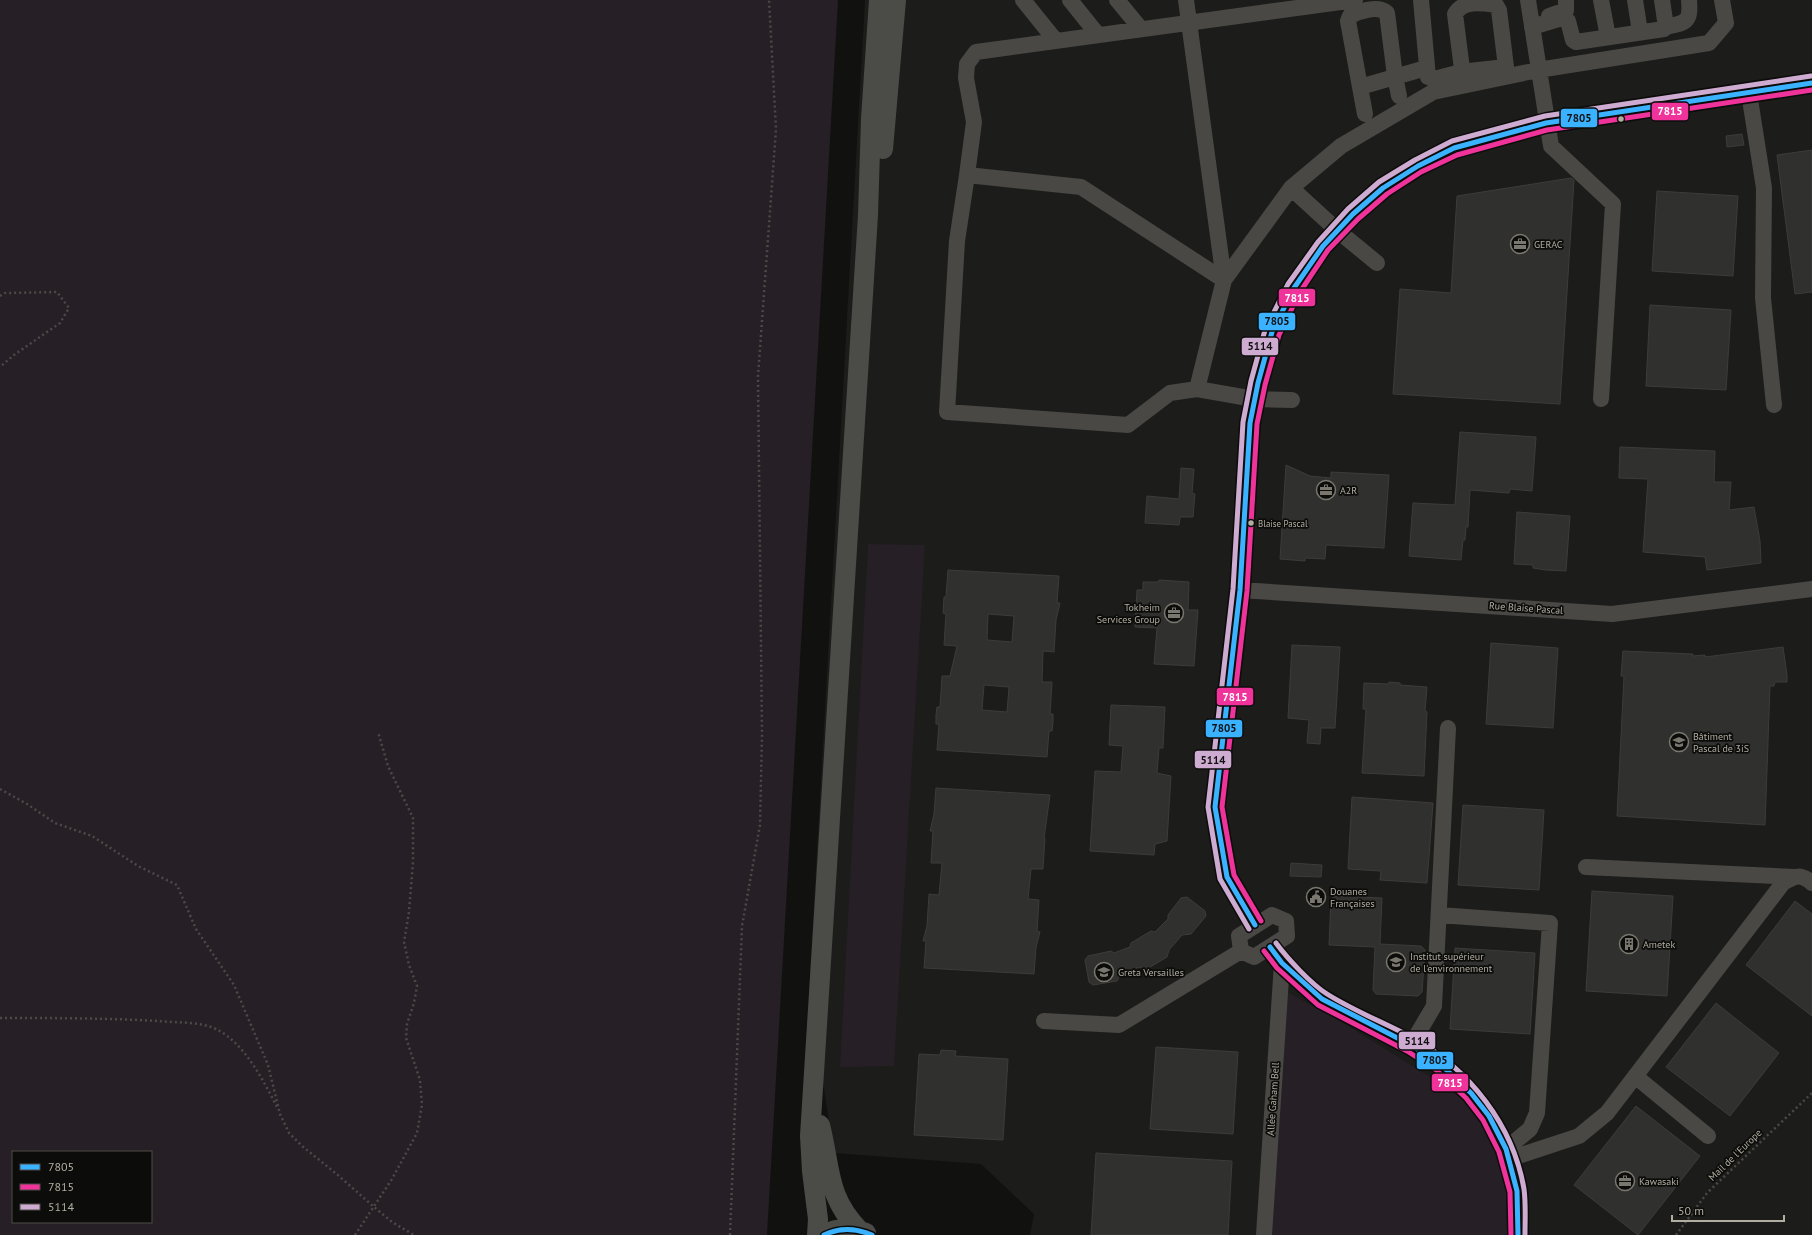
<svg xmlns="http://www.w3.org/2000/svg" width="1812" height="1235" viewBox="0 0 1812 1235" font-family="'PT Sans',sans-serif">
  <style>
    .built { fill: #1c1c1a }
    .green { fill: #261f25; fill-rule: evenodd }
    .building { fill: #30302e; stroke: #3d3c39; fill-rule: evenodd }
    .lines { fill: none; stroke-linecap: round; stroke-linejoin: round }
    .path { stroke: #4b4a46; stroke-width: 2.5; stroke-dasharray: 2 3; stroke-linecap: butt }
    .minor { stroke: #494845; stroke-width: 16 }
    .major { stroke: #4b4b47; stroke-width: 20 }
    .bus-1-casing { stroke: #0c0c0b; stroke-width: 8 }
    .bus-2-casing { stroke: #0c0c0b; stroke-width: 8 }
    .bus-3-casing { stroke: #0c0c0b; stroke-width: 8 }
    .bus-1 { stroke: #3bb2ff; stroke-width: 5 }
    .bus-2 { stroke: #ef339a; stroke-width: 5 }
    .bus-3 { stroke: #ceacd2; stroke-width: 5 }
    .bus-dot { fill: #b2aea1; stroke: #0c0c0b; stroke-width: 1.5 }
    .labels { text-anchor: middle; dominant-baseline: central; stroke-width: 3.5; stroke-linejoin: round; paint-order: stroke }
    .bus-label { font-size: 9px; fill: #b2aea1; stroke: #0c0c0b; text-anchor: start }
    .poi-label { font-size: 10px; fill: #b2aea1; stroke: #0c0c0b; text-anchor: start }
    .street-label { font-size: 10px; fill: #b2aea1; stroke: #0c0c0b }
    .line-badge { stroke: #0c0c0b; stroke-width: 1.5 }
    .badge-label { font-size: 11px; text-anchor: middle; font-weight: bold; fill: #fff }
    .pale-badge-label { font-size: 11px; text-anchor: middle; font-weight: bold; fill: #111 }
  </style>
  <rect width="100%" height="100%" fill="#111110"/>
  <path class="built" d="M865 0H1812V1235H1030L1034 1214 981 1164 834 1153 809 993Z"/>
  <path class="green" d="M0 0H838L767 1235H0ZM13 1152H151V1222H13Z
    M868 544 925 545 894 1066 840 1067Z
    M1287 992 1340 1021 1427 1075 1455 1088 1482 1117 1500 1151 1511 1194 1512 1235H1270Z"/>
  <path class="building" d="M1742 134 1744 145 1727 147 1726 136Z
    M1812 150V292L1795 294 1777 155Z
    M1571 178 1574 180 1560 404 1393 394 1400 289 1451 293 1457 196Z
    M1657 191 1738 196 1733 276 1652 271Z
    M1650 305 1731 310 1726 390 1646 386Z
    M1460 432 1536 437 1532 491 1510 489 1509 493 1470 490 1468 527H1466L1465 540H1463L1461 560 1409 556 1413 503 1455 505Z
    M1620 447 1715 451 1714 482H1731L1729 510 1754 507 1760 541 1761 563 1707 570 1705 557 1643 552 1648 479 1619 478Z
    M1286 465 1310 476 1331 478V472L1389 475 1384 548 1326 545 1325 559 1305 558V561L1280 559Z
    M1181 468 1194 469 1192 493 1195 494 1193 517H1180L1179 525 1145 523 1147 496 1179 499Z
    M1517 512 1570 516 1566 571 1546 570 1533 568V565L1514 564Z
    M948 570 1059 576 1057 603H1060L1056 620 1054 652 1043 651 1042 682H1052L1050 714H1053V722L1052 731H1049L1047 757 937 750 939 724H936V715L937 707H940L942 676H950L957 646 944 645 946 614 943 613 944 597H946ZM988 614 1014 616 1012 642 987 640ZM984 685 1009 687 1007 712 982 710Z
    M1159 580 1189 582 1188 610H1198L1194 666 1154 664 1157 628 1135 627 1137 590H1143V582H1159Z
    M1491 643 1558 648 1553 728 1486 724Z
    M1292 645 1340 647 1335 728H1321L1320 744 1307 743 1309 720 1288 718Z
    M1783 647 1787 675V682H1775L1774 686H1770L1765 825 1617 816 1624 676H1621L1623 651 1693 654V656L1705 655V657Z
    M1389 682 1400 683V685L1427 687 1425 711 1427 712 1424 776 1362 773 1366 709H1363L1364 683 1389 684Z
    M1111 705 1165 707 1163 748H1159L1157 773 1171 776 1167 841 1155 844 1154 855 1090 851 1095 771 1121 772 1123 746 1109 745Z
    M936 788 1050 795 1044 838H1045L1043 869H1031L1028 899 1039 900 1037 931 1040 932 1036 947 1034 974 924 968 926 941H923L927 926 929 894 939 895 942 863H931L933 831H930L934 814Z
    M1352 797 1433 803 1427 883 1380 880 1381 871 1348 869Z
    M1463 805 1544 810 1539 890 1458 885Z
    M1291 863 1322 865 1321 877 1290 876Z
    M1592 891 1673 896 1667 996 1586 991Z
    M1336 896 1382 898 1380 944 1421 946 1425 950 1422 992 1418 996 1376 994 1373 990 1375 947 1329 945 1331 899Z
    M1187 897 1205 911 1206 916 1191 934 1182 935 1169 950 1167 957 1147 969 1140 967 1121 973 1117 981 1093 985 1089 982 1085 960 1088 956 1111 951 1114 953 1130 947 1131 943 1151 931 1155 932 1168 919V915L1181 898Z
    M1795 901 1812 914V1016L1746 965Z
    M1455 948 1535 953 1530 1034 1450 1029Z
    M1716 1003 1779 1053 1730 1116 1666 1067Z
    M1156 1047 1238 1052 1233 1134 1150 1129Z
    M941 1050 956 1051 955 1056 1008 1059 1003 1140 914 1135 919 1054 940 1055Z
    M1636 1106 1700 1156 1638 1235 1574 1185Z
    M1096 1153 1232 1161 1228 1235H1091Z"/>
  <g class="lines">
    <path class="path" d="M0 296 5 293 57 292 69 308 60 323 14 355 0 367
      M0 789 27 804 55 823 92 836 138 866 177 885 196 929 234 985 268 1065 280 1114 289 1133 302 1146 339 1176 374 1207 392 1222 414 1235
      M0 1018C53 1018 106 1018 158 1021 177 1023 201 1021 218 1030 246 1045 264 1082 278 1109
      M355 1235 392 1179 417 1133 422 1105 420 1080 406 1038 407 1024 414 1003 417 986 409 965 404 942 409 912 413 862V818L388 766 378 732
      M730 1235 742 926 760 825 762 735 758 376 776 129 769 0
      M1676 1235 1707 1193 1812 1093"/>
    <path class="minor" d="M1023 0 1056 41
      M1070 0 1098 35
      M1117 0 1141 29
      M1186 0 1224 280
      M1355 0 976 52 967 64 966 78 974 122 967 175 957 241 947 412 1128 425 1170 393 1197 389 1224 280 1291 188 1341 146 1433 92 1538 70 1709 43 1726 23 1722 0
      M1421 0 1428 77 1434 79 1465 71
      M1528 0 1551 146 1613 204 1601 399
      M1601 0 1608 37
      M1635 0 1640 32
      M1662 0 1666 27
      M1549 16 1566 10V0
      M1532 27 1562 18 1568 21 1573 40 1576 42 1664 29 1666 27C1686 23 1691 22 1689 0
      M1506 67 1469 71 1462 69 1455 14C1463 0 1481 3 1496 5L1499 10 1506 67 1507 76
      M1360 87 1365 114
      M1749 93 1764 188 1763 298 1774 405
      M1399 96 1395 76 1387 13C1378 5 1360 11 1350 16L1348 21 1360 87 1426 68
      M967 175 1081 187 1224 280
      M1291 188 1338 231 1377 263
      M1197 389 1254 399 1292 400
      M1240 590 1612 614 1812 589
      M1586 867 1794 877
      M1272 915 1286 921 1287 936 1254 957 1241 951 1239 936Z
      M1439 915 1550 923 1537 1113 1530 1129 1506 1149
      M1255 925 1227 877 1215 807 1240 590 1250 423 1258 383 1272 332 1294 288 1323 246 1353 214 1383 188 1418 166 1454 148 1546 123 1812 83
      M1270 947 1282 963 1322 999 1411 1045 1439 1063 1471 1093 1489 1116 1506 1149 1517 1191 1518 1235
      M1044 1021 1119 1025 1241 951
      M1411 1045 1434 1006 1448 728
      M1635 1076 1708 1136
      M1509 1159 1579 1136 1607 1113 1783 883C1795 876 1800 873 1812 883
      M1264 1235 1282 963"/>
    <path class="major" d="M883 149 896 0
      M820 1125C831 1168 826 1197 860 1231
      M817 1235 818 1219 812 1171 810 1136 868 215 871 119 879 0
      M824 1235C837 1227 852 1228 866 1233"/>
    <g class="bus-1-casing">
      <path id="bus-1" d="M1255 925 1227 877 1215 807 1240 590 1250 423 1258 383 1272 332 1294 288 1323 246 1353 214 1383 188 1418 166 1454 148 1546 123 1812 83
        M1270 947 1282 963 1322 999 1411 1045 1439 1063 1471 1093 1489 1116 1506 1149 1517 1191 1518 1235
        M824 1235C840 1227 856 1228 872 1235"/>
    </g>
    <g class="bus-2-casing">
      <path id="bus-2" d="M1261 921 1234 875 1222 807 1247 591 1257 424 1265 385 1279 335 1300 292 1328 250 1358 219 1387 194 1421 172 1457 155 1547 130 1812 90
        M1264 951 1277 968 1318 1005 1407 1051 1435 1069 1466 1098 1483 1120 1499 1152 1510 1192 1511 1235"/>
    </g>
    <g class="bus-3-casing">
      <path id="bus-3" d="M1249 929 1220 879 1208 807 1233 589 1243 422 1251 381 1265 330 1288 284 1318 242 1348 209 1379 182 1415 160 1452 141 1545 116 1811 76
        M1276 943C1287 958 1311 984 1327 994 1354 1011 1385 1023 1413 1038 1470 1070 1513 1125 1524 1189 1526 1204 1525 1220 1525 1235"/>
    </g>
    <use href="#bus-1" class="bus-1"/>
    <use href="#bus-2" class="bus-2"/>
    <use href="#bus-3" class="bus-3"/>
  </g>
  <defs>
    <g id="office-ring" transform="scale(1)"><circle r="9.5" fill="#0c0c0b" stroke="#7a776e" stroke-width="1.5"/><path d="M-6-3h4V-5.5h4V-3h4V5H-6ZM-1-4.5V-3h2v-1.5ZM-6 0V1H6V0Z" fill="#7a776e"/></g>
    <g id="university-ring" transform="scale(1)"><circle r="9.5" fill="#0c0c0b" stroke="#7a776e" stroke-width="1.5"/><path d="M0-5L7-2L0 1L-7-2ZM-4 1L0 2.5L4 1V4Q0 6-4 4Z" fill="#7a776e"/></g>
    <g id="civic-ring" transform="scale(1)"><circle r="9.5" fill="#0c0c0b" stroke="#7a776e" stroke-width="1.5"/><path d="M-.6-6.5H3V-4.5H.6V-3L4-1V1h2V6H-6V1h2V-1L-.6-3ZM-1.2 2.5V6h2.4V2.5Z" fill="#7a776e"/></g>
    <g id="building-ring" transform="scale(1)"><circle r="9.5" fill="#0c0c0b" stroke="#7a776e" stroke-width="1.5"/><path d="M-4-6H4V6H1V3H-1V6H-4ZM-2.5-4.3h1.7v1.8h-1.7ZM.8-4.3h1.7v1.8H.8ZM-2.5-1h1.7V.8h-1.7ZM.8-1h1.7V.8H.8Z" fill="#7a776e"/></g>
  </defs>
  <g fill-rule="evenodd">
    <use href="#office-ring" x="1520" y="244"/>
    <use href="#office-ring" x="1326" y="490"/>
    <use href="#office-ring" x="1174" y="613"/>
    <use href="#university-ring" x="1679" y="742"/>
    <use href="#civic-ring" x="1316" y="897"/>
    <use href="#building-ring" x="1629" y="944"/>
    <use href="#university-ring" x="1396" y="962"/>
    <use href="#university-ring" x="1104" y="972"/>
    <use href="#office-ring" x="1625" y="1181"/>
  </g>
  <g class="bus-dot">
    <circle cx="1621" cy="119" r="3.5"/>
    <circle cx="1251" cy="523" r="3.5"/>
  </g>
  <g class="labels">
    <g class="bus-label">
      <text x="1258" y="523">Blaise Pascal</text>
    </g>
    <g class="poi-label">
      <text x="1534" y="244">GERAC</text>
      <text x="1340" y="490">A2R</text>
      <text x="1160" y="607" text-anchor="end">Tokheim<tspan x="1160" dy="12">Services Group</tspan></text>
      <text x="1693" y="736">Bâtiment<tspan x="1693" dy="12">Pascal de 3iS</tspan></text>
      <text x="1330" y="891">Douanes<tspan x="1330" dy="12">Françaises</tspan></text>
      <text x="1643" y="944">Ametek</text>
      <text x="1410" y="956">Institut supérieur<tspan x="1410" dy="12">de l'environnement</tspan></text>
      <text x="1118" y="972">Greta Versailles</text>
      <text x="1639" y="1181">Kawasaki</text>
    </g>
    <g class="street-label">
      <text transform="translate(1526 608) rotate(4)">Rue Blaise Pascal</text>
      <text transform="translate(1273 1099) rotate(-86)">Allée Gaham Bell</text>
      <text transform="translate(1735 1155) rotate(-44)">Mail de l'Europe</text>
    </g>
  </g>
  <g class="line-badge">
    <rect x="1651" y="102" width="38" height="19" rx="4" fill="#ef339a"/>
    <rect x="1560" y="108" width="38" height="20" rx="4" fill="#3bb2ff"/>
    <rect x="1278" y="288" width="38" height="19" rx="4" fill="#ef339a"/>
    <rect x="1258" y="312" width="38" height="19" rx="4" fill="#3bb2ff"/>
    <rect x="1241" y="337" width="38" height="19" rx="4" fill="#ceacd2"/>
    <rect x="1216" y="687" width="38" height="19" rx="4" fill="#ef339a"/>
    <rect x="1205" y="719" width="38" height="19" rx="4" fill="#3bb2ff"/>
    <rect x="1194" y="750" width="38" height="19" rx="4" fill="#ceacd2"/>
    <rect x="1398" y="1031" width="38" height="19" rx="4" fill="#ceacd2"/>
    <rect x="1416" y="1051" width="38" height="19" rx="4" fill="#3bb2ff"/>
    <rect x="1431" y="1073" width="38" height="19" rx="4" fill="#ef339a"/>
  </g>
  <g class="badge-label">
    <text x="1670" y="115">7815</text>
    <text x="1297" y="302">7815</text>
    <text x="1235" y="701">7815</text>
    <text x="1450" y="1087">7815</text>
  </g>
  <g class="pale-badge-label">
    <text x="1579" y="122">7805</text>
    <text x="1277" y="325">7805</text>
    <text x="1260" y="350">5114</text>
    <text x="1224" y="732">7805</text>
    <text x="1213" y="764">5114</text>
    <text x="1417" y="1045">5114</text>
    <text x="1435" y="1064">7805</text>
  </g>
  <rect x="12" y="1151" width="140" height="72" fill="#0c0c0b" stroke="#4e4d47"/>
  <rect x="20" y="1164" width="20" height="6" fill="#3bb2ff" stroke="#4e4d47"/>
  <text x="48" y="1171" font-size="12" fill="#b2aea1">7805</text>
  <rect x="20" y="1184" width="20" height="6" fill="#ef339a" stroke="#4e4d47"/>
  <text x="48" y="1191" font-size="12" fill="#b2aea1">7815</text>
  <rect x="20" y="1204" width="20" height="6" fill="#ceacd2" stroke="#4e4d47"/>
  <text x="48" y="1211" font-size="12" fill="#b2aea1">5114</text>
  <path d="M1672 1215v6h112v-6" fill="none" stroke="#b2aea1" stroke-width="2"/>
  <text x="1678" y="1215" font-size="12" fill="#b2aea1" stroke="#0c0c0b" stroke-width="3" paint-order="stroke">50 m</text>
</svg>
